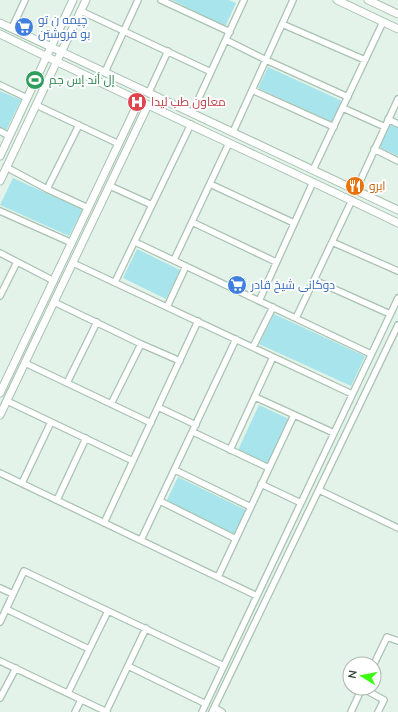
<svg xmlns="http://www.w3.org/2000/svg" width="398" height="712" viewBox="0 0 398 712" font-family="'Nunito Sans',Cairo,sans-serif">
  <style>
    .green { fill: #a8e4ec }
    .lines { fill: none; stroke-linecap: round; stroke-linejoin: round }
    .minor-casing { stroke: #a8c2b1; stroke-width: 8 }
    .tertiary-casing { stroke: #a8c2b1; stroke-width: 9 }
    .minor { stroke: #fff; stroke-width: 5.5 }
    .tertiary { stroke: #fff; stroke-width: 7 }
    .labels { text-anchor: middle; dominant-baseline: central; stroke-width: 4; stroke-linejoin: round; paint-order: stroke }
    .shop-label { font-size: 12px; fill: #366cbe; stroke: #fff; text-anchor: start }
    .leisure-label { font-size: 12px; fill: #27864d; stroke: #fff; text-anchor: start }
    .health-label { font-size: 12px; fill: #be3a42; stroke: #fff; text-anchor: start }
    .food-label { font-size: 12px; fill: #c56008; stroke: #fff; text-anchor: start }
  </style>
  <rect width="100%" height="100%" fill="#e3f3e9"/>
  <path class="green" d="M172 0H229L236 3 225 27Z
    M268 67 342 101 332 122 258 88Z
    M0 91 21 100 6 131 0 128Z
    M389 124 398 128V156L379 147Z
    M13 178 83 210 69 236 0 205Z
    M137 249 180 270 166 299 123 278Z
    M274 314 365 356 351 386 259 344Z
    M259 405 289 419 268 464 238 450Z
    M178 477 246 510 234 535 166 502Z"/>
  <g class="lines">
    <g class="minor-casing">
      <path id="minor" d="M161 0 230 32
        M81 11 211 72
        M282 24 365 60
        M12 28 25 0
        M226 40 266 60 348 97
        M105 72 138 0
        M0 85 27 98
        M252 90 334 127
        M149 92 168 51
        M36 105 119 144
        M343 108 385 127
        M192 113 244 0
        M388 119 398 124
        M0 131 9 136
        M233 132 293 0
        M374 149 398 161
        M6 167 47 189 88 208
        M313 170 383 22
        M210 184 294 223
        M110 186 152 205
        M47 189 79 125
        M356 190 398 99
        M0 211 72 243
        M192 222 276 262
        M135 242 371 354
        M332 242 398 271
        M0 253 54 281
        M174 260 229 143
        M73 263 352 394
        M314 280 390 314
        M115 282 191 124
        M0 296 17 262
        M259 301 313 182
        M54 302 141 344 180 361
        M167 307 186 266
        M296 318 352 200
        M253 347 273 307
        M25 363 151 423
        M67 383 97 322
        M255 397 334 433
        M7 401 133 461
        M111 404 141 344
        M158 407 196 425
        M193 432 269 468
        M230 450 273 357
        M175 470 251 507
        M0 473 257 596
        M22 483 51 422
        M261 484 301 503
        M319 490 398 528
        M57 500 86 438
        M160 501 236 539
        M104 523 198 321
        M141 540 236 339
        M218 577 294 415
        M0 588 13 594
        M6 609 89 649
        M0 622 24 571 224 666
        M0 661 107 712
        M374 664 387 637 398 641
        M128 666 206 704
        M362 688 384 700 378 712
        M68 693 108 611
        M0 698 16 668
        M215 708 222 712
        M75 712 81 700
        M106 712 146 628
        M202 712 398 298
        M212 712 398 325
        M351 712 362 688"/>
    </g>
    <g class="tertiary-casing">
      <path id="tertiary" d="M337 0 398 29
        M368 0 398 14
        M0 23 398 210
        M0 34C132 99 266 159 398 223
        M0 156 73 0
        M0 181 86 0
        M0 393 139 101
        M0 415 148 105"/>
    </g>
    <use href="#minor" class="minor"/>
    <use href="#tertiary" class="tertiary"/>
  </g>
  <defs>
    <g id="supermarket-disc" transform="scale(1)"><circle r="9.5" fill="#3f7fe0" stroke="#fff"/><path d="M-6-5.5h2.5l.6 2H6L4.5 2H-2.5L-4.4-4H-6ZM-1.5 3.2a1.3 1.3 0 1 0 .1 0ZM3 3.2a1.3 1.3 0 1 0 .1 0Z" fill="#fff"/></g>
    <g id="stadium-disc" transform="scale(1)"><circle r="9.5" fill="#2e9e5b" stroke="#fff"/><path d="M0-5a6.5 5 0 1 0 0 10a6.5 5 0 1 0 0-10ZM-3.5-1.8h7v3.6h-7Z" fill="#fff"/></g>
    <g id="hospital-disc" transform="scale(1)"><circle r="9.5" fill="#e0444e" stroke="#fff"/><path d="M-5-5h3v3.5h4V-5h3V5h-3V1.5h-4V5h-3Z" fill="#fff"/></g>
    <g id="restaurant-disc" transform="scale(1)"><circle r="9.5" fill="#e8710a" stroke="#fff"/><path d="M-5-6h1v4h1v-4h1v4h1v-4h1v5L-1.5 .5V6h-2V.5L-5-1ZM5-6V6H3V1.5H1.5Q1.5-4 5-6Z" fill="#fff"/></g>
  </defs>
  <g fill-rule="evenodd">
    <use href="#supermarket-disc" x="24" y="27"/>
    <use href="#stadium-disc" x="35" y="80"/>
    <use href="#hospital-disc" x="137" y="102"/>
    <use href="#restaurant-disc" x="355" y="186"/>
    <use href="#supermarket-disc" x="237" y="285"/>
  </g>
  <g class="labels">
    <g class="shop-label">
      <text x="38" y="20">چیمه ن تو<tspan x="38" dy="14">بو فروشتن</tspan></text>
      <text x="251" y="285">دوکانی شیخ قادر</text>
    </g>
    <g class="leisure-label">
      <text x="49" y="80">إل أند إس جم</text>
    </g>
    <g class="health-label">
      <text x="151" y="102">معاون طب لیدا</text>
    </g>
    <g class="food-label">
      <text x="369" y="186">ابرو</text>
    </g>
  </g>
  <g transform="translate(362 676) rotate(280)"><circle r="19" fill="#ffffff" stroke="#adb5af"/>
  <path d="M0-3L7 15L0 10L-7 15Z" fill="#3bff0e"/>
  <text y="-6" font-size="11" font-weight="bold" text-anchor="middle" fill="#334638">N</text>
  </g>
</svg>
